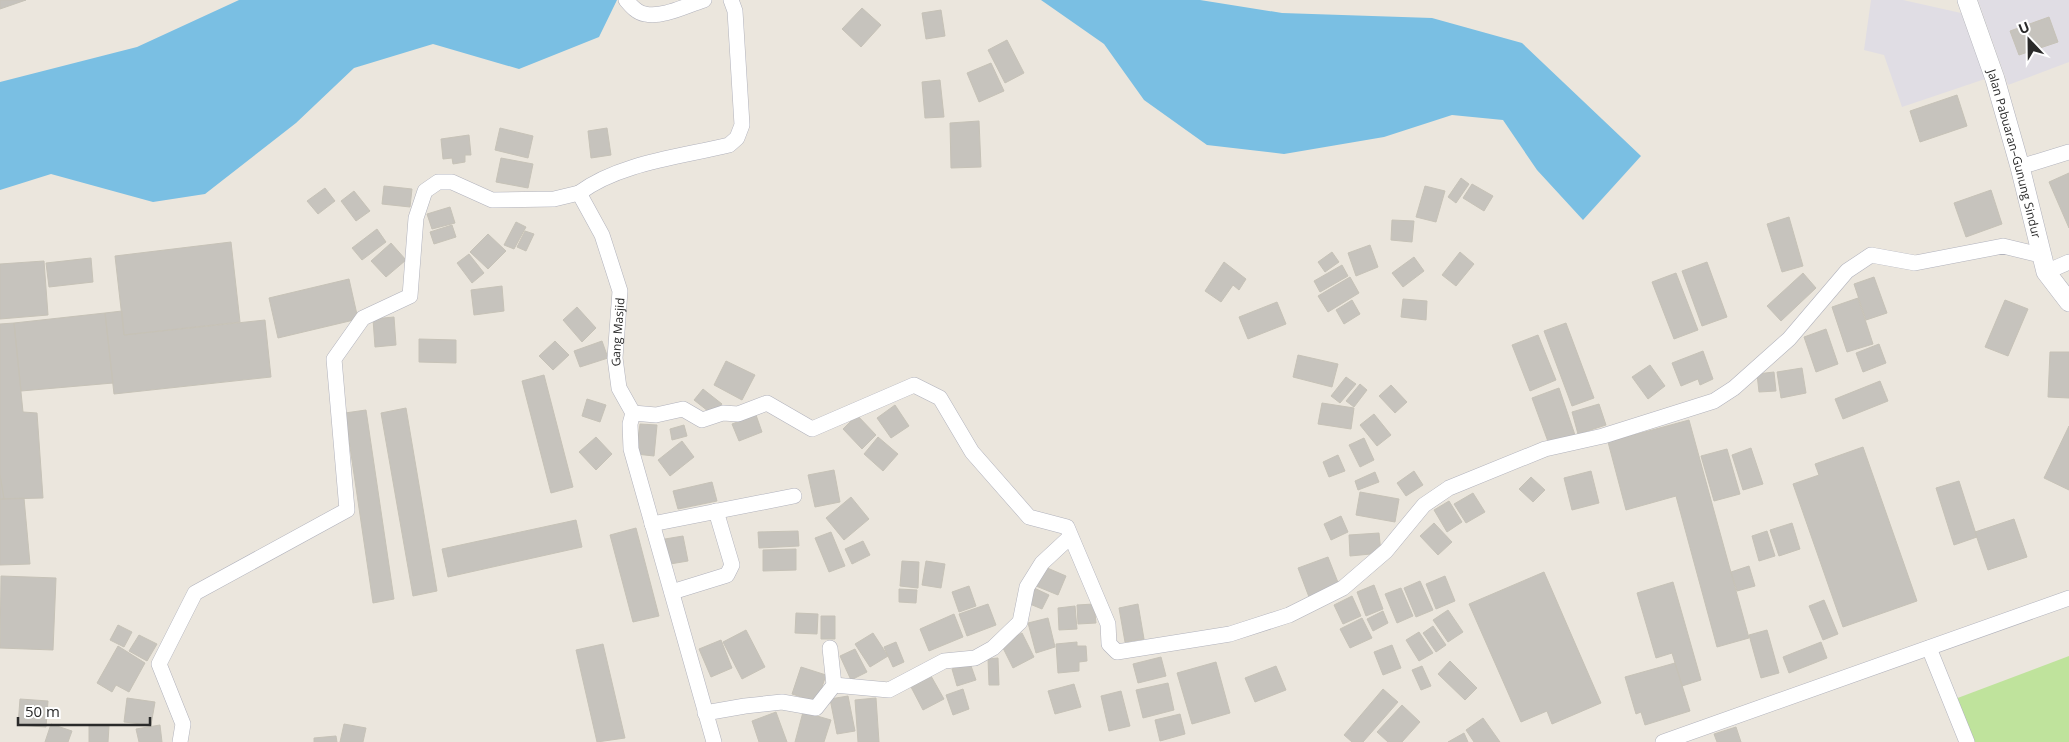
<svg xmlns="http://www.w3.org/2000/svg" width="2069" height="742" viewBox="0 0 2069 742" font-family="'Open Sans',sans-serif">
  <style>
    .industrial { fill: #e0dde4 }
    .pitch { fill: #bfe39c }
    .water { fill: #7abfe3 }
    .building { fill: #c6c3bd; stroke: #c6c2b7 }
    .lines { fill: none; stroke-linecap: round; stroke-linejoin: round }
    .minor-casing { stroke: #b1b2bc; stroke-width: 16 }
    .tertiary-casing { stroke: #b1b2bc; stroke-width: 20 }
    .minor { stroke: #fff; stroke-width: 15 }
    .tertiary { stroke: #fff; stroke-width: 19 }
    .labels { text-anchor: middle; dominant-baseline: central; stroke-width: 4; stroke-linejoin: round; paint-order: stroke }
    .street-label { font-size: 12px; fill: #2a2a2a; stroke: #fff }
  </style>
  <rect width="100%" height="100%" fill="#ebe6dd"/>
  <path class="industrial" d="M1871 0H1903L1961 13 1985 79 1902 107 1884 55 1864 50Z
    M1978 0H2069V62L2008 85Z"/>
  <path class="pitch" d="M2069 656V742H1971L1955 699Z"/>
  <path class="water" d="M239 0H617L599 37 519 69 433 44 354 68 296 123 205 194 153 202 51 174 0 190V82L137 47Z
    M1041 0H1200L1282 13 1432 18 1522 43 1641 156 1583 220 1537 170 1503 120 1452 115 1384 137 1284 154 1207 145 1144 100 1104 44Z"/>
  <path class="building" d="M0 0H26L0 9Z
    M862 8 881 25 861 47 842 29Z
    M941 10 945 36 926 39 922 13Z
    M2049 17 2058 42 2019 55 2010 31Z
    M1007 40 1024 73 1005 83 988 50Z
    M991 63 1004 91 979 102 967 73Z
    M940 80 944 117 925 118 922 82Z
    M1957 95 1967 126 1920 142 1910 111Z
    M979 121 981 167 951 168 950 123Z
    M500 128 533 136 528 158 495 150Z
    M607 128 611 155 591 158 588 131Z
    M469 135 471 155H465V162L453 164 452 158 443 159 441 139Z
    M501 158 533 164 528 188 496 182Z
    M2069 173V228L2049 182Z
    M1461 178 1469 184 1456 203 1448 197Z
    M1472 184 1493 196 1484 211 1463 198Z
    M384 186 412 189 410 207 382 204Z
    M1425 186 1445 191 1436 222 1416 217Z
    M325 188 335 201 318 214 307 201Z
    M1991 190 2002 224 1966 237 1954 203Z
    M354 191 370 211 356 221 341 201Z
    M450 207 455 223 432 229 427 214Z
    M1789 217 1803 266 1782 272 1767 224Z
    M1392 220 1414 221 1412 242 1391 240Z
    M516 222 526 227 514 249 504 245Z
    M452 225 456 237 434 244 430 232Z
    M377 229 386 242 362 260 352 248Z
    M525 231 534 234 526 251 517 247Z
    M488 234 506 251 488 269 470 252Z
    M231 242 240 322 124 335 115 256Z
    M391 243 406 260 386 277 371 261Z
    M1370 245 1378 267 1356 276 1348 253Z
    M1332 252 1339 262 1325 272 1318 262Z
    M1460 252 1474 264 1456 286 1442 275Z
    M469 254 484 273 472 283 457 263Z
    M1414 257 1424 271 1403 287 1392 273Z
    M91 258 93 282 49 287 46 263Z
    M44 261 48 315 0 319V264Z
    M1224 262 1246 279 1239 290 1233 285 1221 302 1205 291Z
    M1707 262 1727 317 1702 326 1682 271Z
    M1342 265 1348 276 1320 292 1314 281Z
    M1676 273 1698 330 1674 339 1652 282Z
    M1803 273 1816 288 1781 321 1767 306Z
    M1350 277 1359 293 1328 312 1318 296Z
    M1874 277 1887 313 1866 320 1854 284Z
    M349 279 358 319 278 338 269 298Z
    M502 286 504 311 474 315 471 290Z
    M1858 298 1873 344 1847 352 1832 307Z
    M1403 299 1427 301 1426 320 1401 317Z
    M1352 300 1360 314 1344 324 1336 310Z
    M2005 300 2028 309 2008 356 1985 347Z
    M1277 302 1286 324 1248 339 1239 317Z
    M577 307 596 328 582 342 563 320Z
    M122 311 124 335 265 320 271 377 114 394 105 313Z
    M105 313 113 383 21 391 14 323Z
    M394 317 396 345 375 347 373 319Z
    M14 323 23 412 37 413 43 498 4 499 0 475V324Z
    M1566 323 1594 398 1572 406 1544 331Z
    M1826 329 1838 364 1816 372 1804 337Z
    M1538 335 1556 380 1530 391 1512 345Z
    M419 339 456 340V363L419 362Z
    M555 341 569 355 553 370 539 356Z
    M602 341 608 358 580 367 574 351Z
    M1879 344 1886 363 1863 372 1856 353Z
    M1703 351 1713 379 1700 385 1698 379 1681 386 1672 363Z
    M2050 352H2069V398L2048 397Z
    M1298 355 1338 364 1332 387 1293 377Z
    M726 361 755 375 742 400 714 385Z
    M1650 365 1665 386 1648 399 1632 377Z
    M1802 368 1806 393 1781 398 1777 372Z
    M1774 372 1776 391 1759 392 1757 374Z
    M544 375 573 487 551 493 522 381Z
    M1346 377 1356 384 1340 403 1331 396Z
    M1880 381 1888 401 1843 419 1835 399Z
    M1360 384 1367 390 1354 407 1346 401Z
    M1391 385 1407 402 1395 413 1379 396Z
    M1559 388 1576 438 1550 447 1532 398Z
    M703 389 722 404 713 415 694 400Z
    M587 399 606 405 600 422 582 416Z
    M1322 403 1354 408 1351 429 1318 424Z
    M1599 404 1606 425 1578 434 1572 412Z
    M895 405 909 426 891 438 877 418Z
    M406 408 437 591 413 596 381 413Z
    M366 410 394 599 373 603 345 413Z
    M1374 414 1391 435 1377 446 1360 425Z
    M756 415 762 432 739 441 732 424Z
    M857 415 876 435 862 449 843 429Z
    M1689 420 1749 638 1717 647 1676 496 1626 510 1608 442Z
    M640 424 657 425 654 456 636 454Z
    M684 425 687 436 672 440 670 429Z
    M2069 426V490L2044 478Z
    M596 437 612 454 596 470 579 452Z
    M878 437 898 454 883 471 864 454Z
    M1364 438 1374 460 1360 467 1349 445Z
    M682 441 694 457 670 476 658 460Z
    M1863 447 1917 601 1843 627 1793 484 1819 475 1815 464Z
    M1751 448 1763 484 1743 490 1732 455Z
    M1727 449 1740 494 1714 501 1701 456Z
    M1338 455 1345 471 1329 477 1323 462Z
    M834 470 840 502 815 507 808 475Z
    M1414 471 1423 485 1406 496 1397 483Z
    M1591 471 1599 503 1572 510 1564 478Z
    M1375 472 1379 482 1358 490 1355 481Z
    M0 475 4 499H0Z
    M1531 477 1545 490 1533 502 1519 489Z
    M1959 481 1977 537 1954 545 1936 488Z
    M712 482 717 501 678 509 673 491Z
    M1360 492 1399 499 1395 522 1356 515Z
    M1473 493 1485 512 1466 523 1454 504Z
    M851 497 869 519 844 540 826 518Z
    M24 498 30 564 0 565V499Z
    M1449 501 1462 522 1447 532 1434 510Z
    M1341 516 1348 532 1331 540 1324 524Z
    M2014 519 2027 557 1988 570 1975 532Z
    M576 520 582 547 448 577 442 549Z
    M1434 523 1452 542 1438 555 1420 536Z
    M1792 523 1800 549 1779 556 1770 530Z
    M636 528 659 616 633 622 610 535Z
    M798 531 799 546 759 548 758 532Z
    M1767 531 1775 556 1759 561 1752 536Z
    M831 532 845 566 829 572 815 538Z
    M1379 533 1381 553 1350 556 1349 535Z
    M683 536 688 561 670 564 665 539Z
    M863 541 870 555 852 564 845 549Z
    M796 549V570L763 571V550Z
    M1328 557 1339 585 1309 597 1298 568Z
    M902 561 919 562 918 588 900 586Z
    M926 561 945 564 941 588 922 585Z
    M1749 566 1755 586 1737 591 1731 572Z
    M1045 567 1066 576 1058 595 1036 586Z
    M1544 572 1601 703 1552 724 1547 711 1521 722 1469 604Z
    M1 576 56 578 53 650 0 648Z
    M1445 576 1455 601 1436 609 1426 584Z
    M1420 581 1433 610 1416 617 1404 588Z
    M1673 582 1701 680 1682 686 1672 653 1656 658 1637 593Z
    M1374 585 1383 609 1366 616 1357 592Z
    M969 586 976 606 959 612 952 592Z
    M1032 587 1049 595 1042 609 1025 602Z
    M1401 588 1413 616 1397 623 1385 594Z
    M899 589 917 590 916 603 899 602Z
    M1352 596 1361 616 1343 624 1334 605Z
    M1824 600 1838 634 1823 640 1809 606Z
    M988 604 996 625 967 636 959 614Z
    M1094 604 1096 623 1078 624 1077 605Z
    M1138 604 1144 639 1125 642 1119 608Z
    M1075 606 1077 629 1059 630 1058 608Z
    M1448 610 1463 632 1448 642 1433 620Z
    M1383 611 1388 623 1373 631 1367 619Z
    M796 613 818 614 817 634 795 633Z
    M954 614 963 637 929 651 920 629Z
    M821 616H835V639H821Z
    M1048 618 1055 647 1036 653 1028 623Z
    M1362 618 1372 638 1350 648 1340 629Z
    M118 625 132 632 124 647 110 640Z
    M1433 626 1446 645 1436 652 1423 633Z
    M746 630 765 667 742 679 723 642Z
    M1767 630 1779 673 1761 678 1749 635Z
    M1419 632 1433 653 1419 661 1406 640Z
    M873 633 888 656 870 667 855 644Z
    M1022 633 1034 657 1013 668 1001 644Z
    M139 635 157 644 147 661 129 651Z
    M721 640 732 668 711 677 699 649Z
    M896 642 904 662 893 667 884 647Z
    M1077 642V646H1086L1087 661 1079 662V671L1058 673 1056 644Z
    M1821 642 1827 658 1789 673 1783 657Z
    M603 644 625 738 597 742 576 650Z
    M1392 645 1401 668 1383 675 1374 652Z
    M118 646 145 663 129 692 116 685 112 692 97 683Z
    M855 649 867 672 851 680 840 656Z
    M1161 657 1166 676 1138 683 1133 664Z
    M998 658 999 685H989L988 659Z
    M1450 661 1477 688 1465 700 1438 674Z
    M1216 662 1230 713 1192 724 1177 673Z
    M970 663 976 680 957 686 952 669Z
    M1675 663 1690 711 1645 725 1641 712 1636 714 1625 677Z
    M1276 666 1286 690 1255 702 1245 678Z
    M1422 666 1431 686 1421 690 1412 670Z
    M801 667 826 675 817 702 792 694Z
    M931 676 944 699 923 710 911 687Z
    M1168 683 1174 710 1143 718 1136 690Z
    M1074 684 1081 707 1055 714 1048 691Z
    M963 689 969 709 953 715 946 695Z
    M1383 689 1398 702 1363 742H1352L1344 735Z
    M1121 691 1130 726 1109 731 1101 696Z
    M848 696 855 731 837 734 830 699Z
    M127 698 155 702 151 725 124 722Z
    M876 698 879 742H858L855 700Z
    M20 699 48 701 46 727 18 725Z
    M1402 705 1420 722 1402 742H1388L1377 732Z
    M776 712 787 742H759L752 721Z
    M803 712 831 720 824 742H795Z
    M1180 714 1185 734 1160 741 1155 720Z
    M1483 718 1500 742H1474L1466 730Z
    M51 724 72 731 68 742H45Z
    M344 724 366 728 363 742H340Z
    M89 725 109 726 108 742H89Z
    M160 725 162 742H139L136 729Z
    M1736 727 1741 742H1717L1714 734Z
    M1464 733 1468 742H1448Z
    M336 736 337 742H314V738Z"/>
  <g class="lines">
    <g class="minor-casing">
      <g id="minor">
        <path d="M626 0C631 6 637 13 645 14 663 18 687 5 704 0"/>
        <path d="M2020 167 2069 152"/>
        <path d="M2046 272 2069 262"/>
        <path d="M633 413 656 415 683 409 702 420 723 413 738 414 767 403 812 429 914 385 940 398 972 452 1029 517 1067 527 1108 624 1109 644 1117 652 1230 634 1289 615 1343 588 1386 551 1424 505 1449 488 1545 449 1603 436 1714 401 1734 388 1789 339 1847 271 1871 255 1915 263 2003 246 2040 255"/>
        <path d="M652 524 794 496"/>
        <path d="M672 592 727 575 732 565 716 511"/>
        <path d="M1929 648 1967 742"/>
        <path d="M834 685 889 690 944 661 975 658 993 648 1020 622 1027 587 1042 563 1070 537"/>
        <path d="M705 713 745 706 782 702 816 708 834 685 830 648"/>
        <path d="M180 742 183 724 159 664 195 593 347 510 334 359 363 318 410 296 416 218 425 191 438 182H452L492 200 554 199 579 193"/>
        <path id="s1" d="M714 742 631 449 630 424 633 413 619 388 615 358 620 291 602 235 579 193C619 163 680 157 729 145L737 138 742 125 735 11 731 0"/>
        <path d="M1663 742 2069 598"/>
      </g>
    </g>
    <g class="tertiary-casing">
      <g id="tertiary">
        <path id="s2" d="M1967 0 1995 79 2020 167 2046 272 2069 302"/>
      </g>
    </g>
    <use href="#minor" class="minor"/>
    <use href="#tertiary" class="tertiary"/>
  </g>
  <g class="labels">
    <g class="street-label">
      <text stroke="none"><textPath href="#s2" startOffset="161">Jalan Pabuaran–Gunung Sindur</textPath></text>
      <text stroke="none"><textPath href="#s1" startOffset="426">Gang Masjid</textPath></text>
    </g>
  </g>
  <g transform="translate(2029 40) rotate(338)" stroke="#ffffff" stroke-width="4" paint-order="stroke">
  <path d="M0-4L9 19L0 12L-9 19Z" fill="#2a2a2a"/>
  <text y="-8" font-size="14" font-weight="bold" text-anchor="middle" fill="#2a2a2a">U</text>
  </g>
  <path d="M18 717v8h132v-8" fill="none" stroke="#2a2a2a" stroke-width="2.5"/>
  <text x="25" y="717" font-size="15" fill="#2a2a2a" stroke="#ffffff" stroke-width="4" paint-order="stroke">50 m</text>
</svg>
